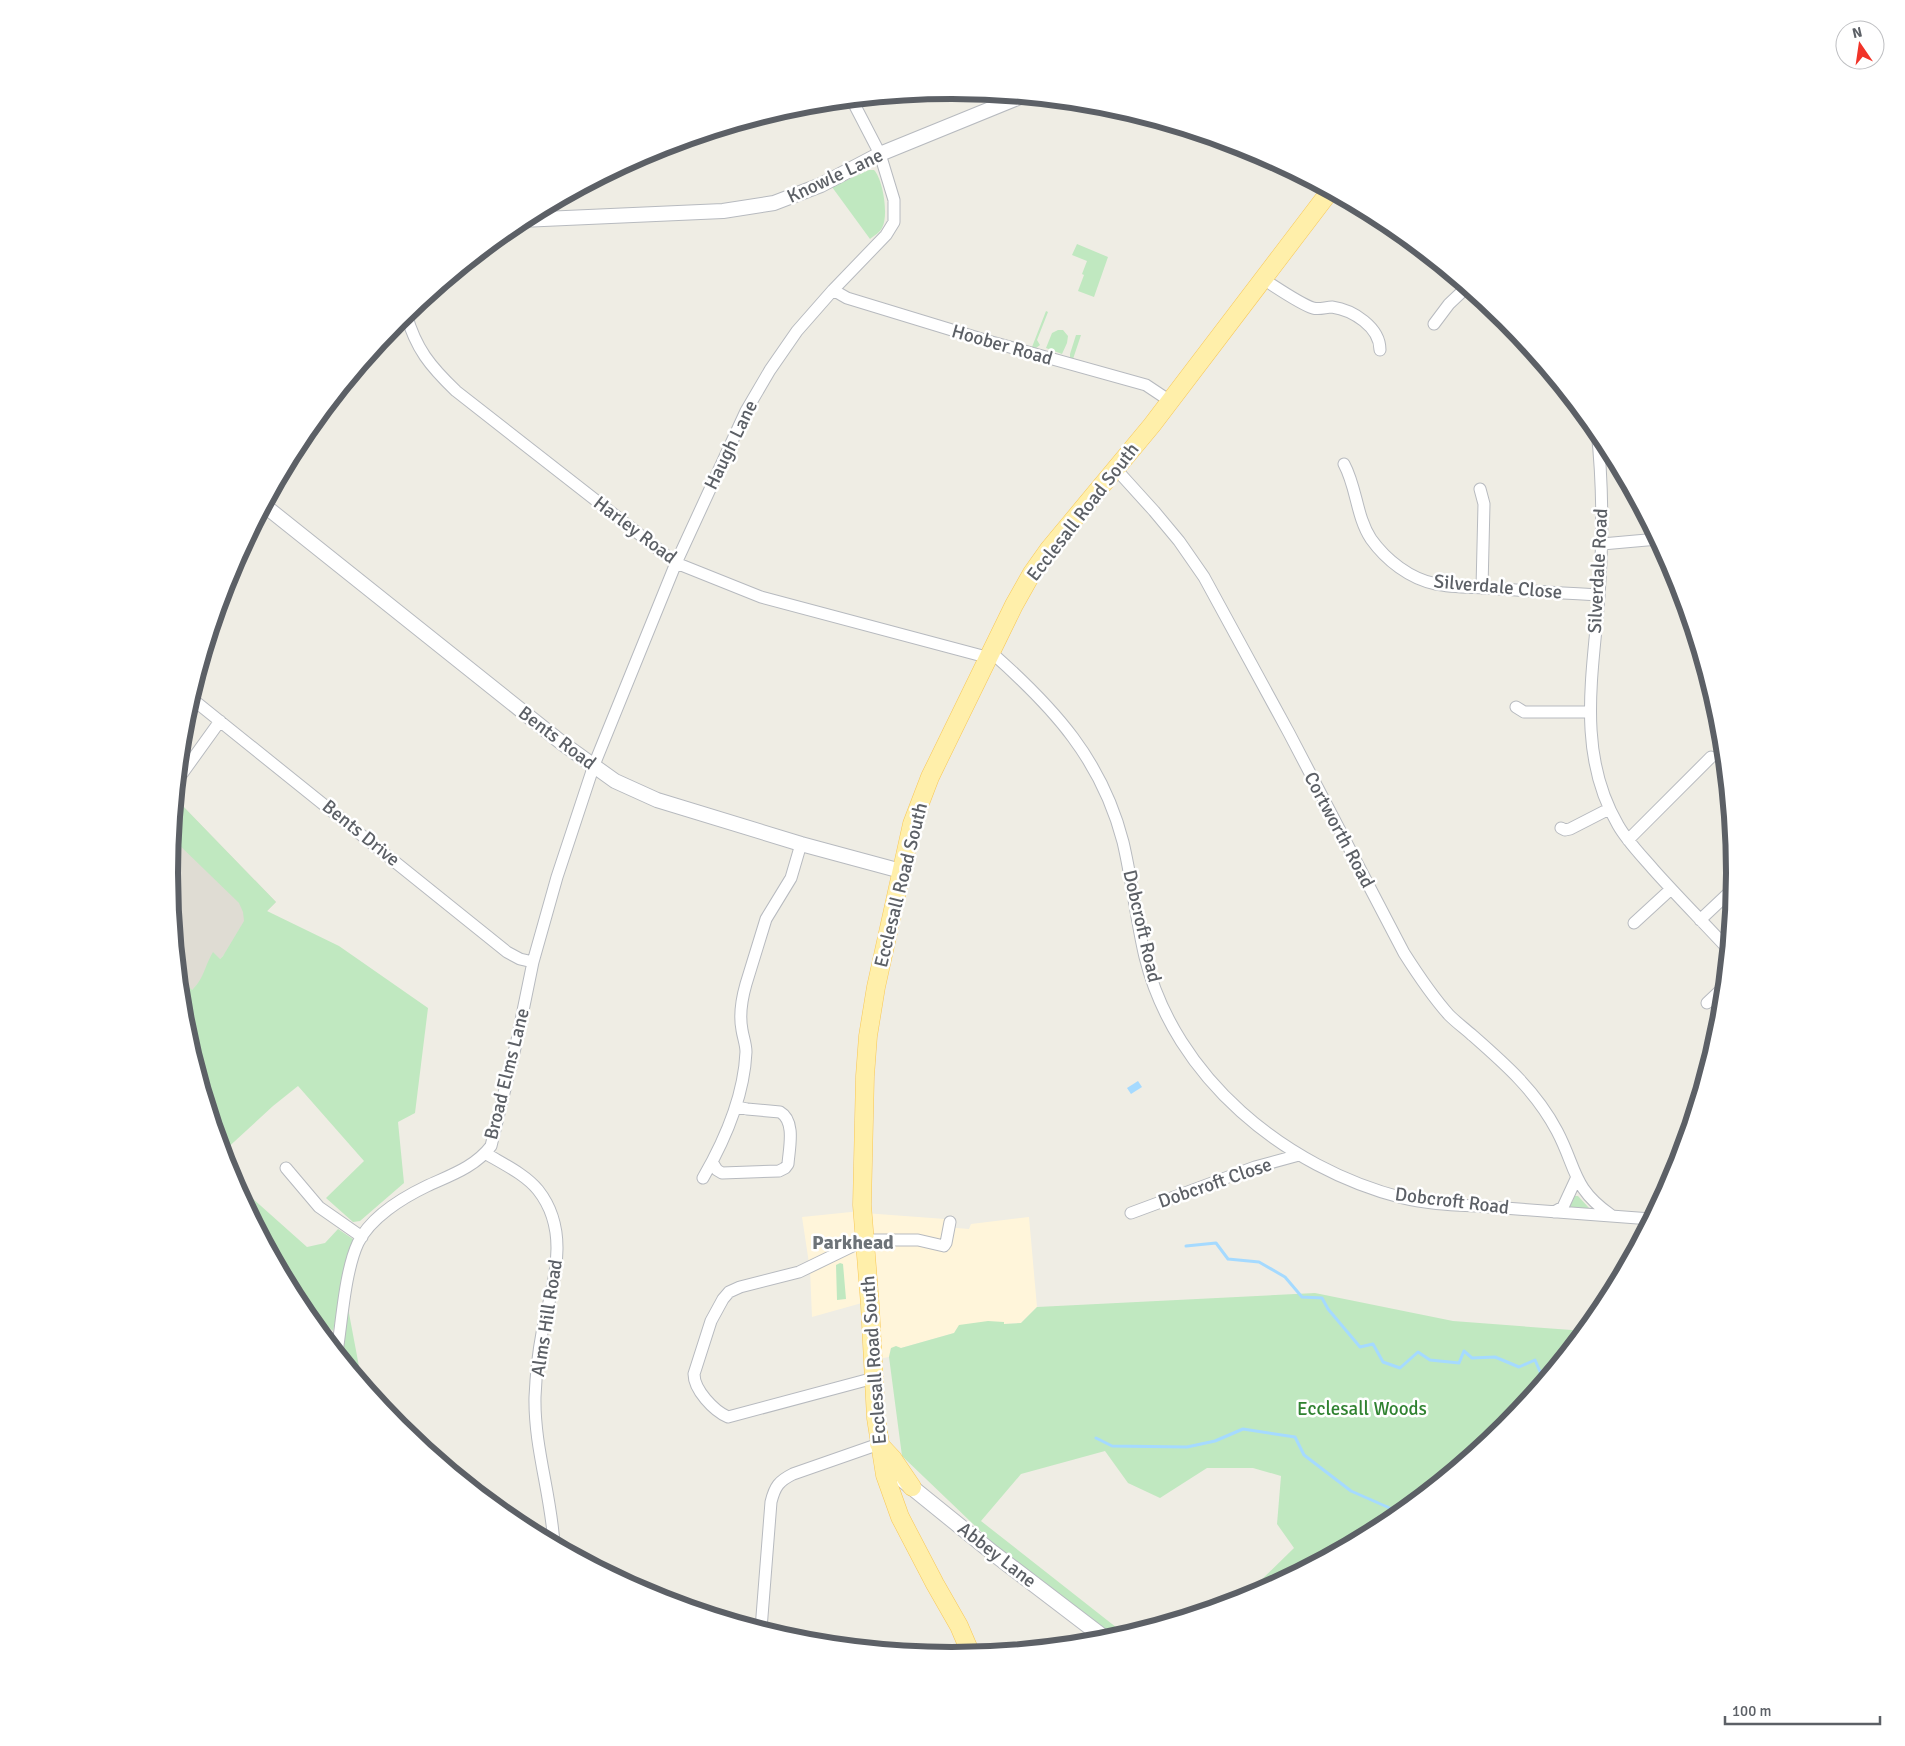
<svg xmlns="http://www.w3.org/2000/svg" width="1905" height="1746" viewBox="0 0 1905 1746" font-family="Signika,sans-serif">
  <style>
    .commercial { fill: #fff5da }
    .education { fill: #dfdcd3 }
    .green { fill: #c0e8c0 }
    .water { fill: #a5daff }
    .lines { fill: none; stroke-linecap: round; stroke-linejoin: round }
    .stream { stroke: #a5daff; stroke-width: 3 }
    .minor-casing { stroke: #b7babf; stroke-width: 13 }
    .tertiary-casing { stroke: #b7babf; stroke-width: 16 }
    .secondary-casing { stroke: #b8bbc1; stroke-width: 17 }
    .primary-casing { stroke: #f8c755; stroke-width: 19 }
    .minor { stroke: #fff; stroke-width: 11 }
    .tertiary { stroke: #fff; stroke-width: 14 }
    .secondary { stroke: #fff; stroke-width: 15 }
    .primary { stroke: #ffefaa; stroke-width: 18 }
    .labels { text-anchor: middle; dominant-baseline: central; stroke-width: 5; stroke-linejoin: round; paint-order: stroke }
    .street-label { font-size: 19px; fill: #5c6066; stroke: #fff }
    .park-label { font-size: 19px; fill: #308231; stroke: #fff }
    .neighbourhood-label { font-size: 20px; font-weight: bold; fill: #6d7378; stroke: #fff }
    .rim { fill: none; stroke: #5c6066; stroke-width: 6 }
  </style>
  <rect width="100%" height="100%" fill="#efede4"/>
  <path class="commercial" d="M851 1212 945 1219 944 1227 969 1229 971 1224 1029 1217 1037 1307 1021 1323 1004 1324 954 1333 901 1348H891L889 1357 873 1360 869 1301 812 1317 810 1270 802 1217Z"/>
  <path class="education" d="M177 800 276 902 223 956 182 1001 170 873Z"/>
  <path class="green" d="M869 170H874C883 179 889 216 882 228 880 232 874 236 870 239L832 187Z
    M1077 244 1108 257 1094 297 1078 291 1084 275 1082 274 1087 261 1072 255Z
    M1046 311 1048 312 1037 340 1040 345 1036 348 1032 347Z
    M1058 330H1063L1068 336 1067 343 1062 354 1046 348 1052 333Z
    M1076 335H1081L1073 359 1070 358V354Z
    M177 800 276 902 267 911 339 946 428 1008 415 1113 398 1122 404 1183 360 1221 353 1222 326 1198 364 1161 298 1086 273 1106 223 1152 184 1025 180 981 182 980 192 990C205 977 204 967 213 952L220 959 223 956 244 921 243 912 239 903 173 839Z
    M234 1182 307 1247 325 1243 338 1229 353 1239 333 1331 298 1301Z
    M1575 1196H1578L1590 1209H1568Z
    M840 1263 843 1264 846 1299 837 1300 836 1265Z
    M1315 1293 1453 1321 1585 1331 1506 1427 1387 1524 1261 1592 1255 1586 1294 1548 1277 1524 1281 1476 1253 1468H1207L1160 1498 1128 1483 1105 1451 1021 1474 981 1521 1126 1635 1114 1638 1017 1566 902 1456 889 1357 891 1348 896 1346 901 1348 954 1333 959 1325 988 1321 1004 1322V1324L1021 1323 1037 1307Z
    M348 1308 361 1377 359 1378 340 1355Z"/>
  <path class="water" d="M1138 1081 1142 1087 1131 1094 1127 1088Z"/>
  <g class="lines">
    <path class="stream" d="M1186 1246 1216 1243 1228 1259 1259 1262 1285 1277 1302 1297 1322 1298 1328 1309 1360 1347 1373 1344 1383 1362 1400 1368 1418 1352 1430 1360 1459 1363 1464 1351 1472 1358 1495 1357 1519 1367 1535 1360 1542 1376 1546 1378
      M1096 1438 1112 1446 1187 1447 1215 1441 1243 1429 1295 1437 1304 1455 1351 1491 1401 1513"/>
    <g class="minor-casing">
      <path id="minor" d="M1263 279C1276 287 1300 304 1313 308 1319 310 1326 307 1332 307 1353 310 1380 327 1380 350
        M833 290 847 298 988 341 1146 385 1170 401
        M406 314C416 349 430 366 456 391L676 563 761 597 990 658
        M1434 324 1449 304 1467 287
        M1597 430C1603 485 1603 541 1599 596 1593 674 1576 753 1618 825 1627 841 1641 855 1653 869 1677 896 1703 922 1728 949
        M1344 464C1357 488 1356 516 1371 539 1386 560 1410 579 1436 584 1452 588 1472 587 1489 588 1526 591 1562 593 1599 595
        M1115 468 1154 511 1179 541 1204 577 1289 733 1404 953C1418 975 1432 996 1449 1015 1456 1022 1464 1028 1472 1035 1505 1064 1536 1091 1557 1131 1577 1169 1572 1188 1611 1215
        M1480 489 1484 504 1482 588
        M1602 544 1658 539
        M992 653C1054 708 1102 760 1123 842 1132 880 1136 919 1145 957 1175 1078 1285 1168 1403 1198 1431 1205 1462 1205 1491 1207 1544 1211 1598 1215 1651 1219
        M191 698 507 952 520 959 533 962
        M1516 707 1524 712H1589
        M179 778 220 721
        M1561 828 1565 830 1570 829 1609 809
        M1628 840 1711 757
        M1700 920 1734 888
        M1634 923 1671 889
        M1707 1003 1724 987
        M485 1153C503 1164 525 1174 538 1190 572 1233 552 1285 542 1333 538 1354 536 1375 535 1397 534 1447 551 1494 554 1544
        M712 1162 717 1170 722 1173 779 1171 785 1168 788 1164C789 1149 796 1121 780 1112L747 1109 737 1107
        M286 1168 319 1207 362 1237
        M703 1178C725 1140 744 1097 746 1052 746 1044 743 1037 742 1030 739 1015 742 998 746 984L766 919 791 878 801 844
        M1554 1212 1563 1207 1576 1179
        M1131 1213 1255 1167 1299 1155
        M337 1352C342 1320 345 1271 358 1243 370 1218 402 1198 427 1186 451 1175 475 1167 491 1146L517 1040 533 962 557 877 594 765 676 563 746 411 770 370 797 331 833 290 886 235 894 222V200L880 154 852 100
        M874 1378 728 1417C714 1411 694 1390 694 1374L711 1321 723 1299 729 1292 740 1287 799 1272 865 1240H918L944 1246 946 1243 950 1222
        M364 1382 368 1389
        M761 1629 771 1502C775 1486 779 1481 793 1474L879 1444"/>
    </g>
    <g class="tertiary-casing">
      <path id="tertiary" d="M521 220 723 211 774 203 821 185 880 154 1020 97
        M265 506 562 743 615 781 657 800 801 844 901 871"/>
    </g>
    <g class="secondary-casing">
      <path id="secondary" d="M904 1481 993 1553 1107 1640"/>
    </g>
    <g class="primary-casing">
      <path id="primary" d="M879 1444 893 1459 912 1487
        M971 1654 959 1626 935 1584 900 1517 885 1475 876 1418 870 1305 862 1205 865 1076 868 1036 876 987 912 824 930 777 1014 605 1032 573 1049 549 1152 425 1330 191"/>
    </g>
    <use href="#minor" class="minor"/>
    <use href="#tertiary" class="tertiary"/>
    <use href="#secondary" class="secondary"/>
    <use href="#primary" class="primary"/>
  </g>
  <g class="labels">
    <g class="street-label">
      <text transform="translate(835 176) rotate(-25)">Knowle Lane</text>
      <text transform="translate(1002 345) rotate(16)">Hoober Road</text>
      <text transform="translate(731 445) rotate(-64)">Haugh Lane</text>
      <text transform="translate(1083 512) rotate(-52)">Ecclesall Road South</text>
      <text transform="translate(635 530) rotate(37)">Harley Road</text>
      <text transform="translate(1598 571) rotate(-87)">Silverdale Road</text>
      <text transform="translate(1498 587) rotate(5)">Silverdale Close</text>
      <text transform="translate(557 738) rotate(37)">Bents Road</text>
      <text transform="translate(1339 830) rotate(62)">Cortworth Road</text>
      <text transform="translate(361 833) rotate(39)">Bents Drive</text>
      <text transform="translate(901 885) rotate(-76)">Ecclesall Road South</text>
      <text transform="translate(1142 926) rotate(77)">Dobcroft Road</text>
      <text transform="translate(507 1074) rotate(-76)">Broad Elms Lane</text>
      <text transform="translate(1215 1183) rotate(-19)">Dobcroft Close</text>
      <text transform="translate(1452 1201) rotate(7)">Dobcroft Road</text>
      <text transform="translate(547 1318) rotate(-81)">Alms Hill Road</text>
      <text transform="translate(874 1360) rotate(-94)">Ecclesall Road South</text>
      <text transform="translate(997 1555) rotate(38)">Abbey Lane</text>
    </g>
    <g class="park-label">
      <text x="1362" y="1409">Ecclesall Woods</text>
    </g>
    <g class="neighbourhood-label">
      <text x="853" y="1242">Parkhead</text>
    </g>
  </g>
  <path d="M0 0H1905V1746H0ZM178 873a774 774 0 1 1 1548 0a774 774 0 1 1-1548 0Z" fill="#fff" fill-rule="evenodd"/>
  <path class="rim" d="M178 873a774 774 0 1 1 1548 0a774 774 0 1 1-1548 0Z"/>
  <g transform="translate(1860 45) rotate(347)"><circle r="24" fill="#ffffff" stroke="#bebfc2"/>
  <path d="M0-4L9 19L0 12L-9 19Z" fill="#f13429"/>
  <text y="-8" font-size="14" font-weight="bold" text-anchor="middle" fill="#5c6066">N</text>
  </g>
  <path d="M1725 1716v8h155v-8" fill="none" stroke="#5c6066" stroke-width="2.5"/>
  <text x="1732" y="1716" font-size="15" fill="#5c6066" stroke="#ffffff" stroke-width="4" paint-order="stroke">100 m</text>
</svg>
